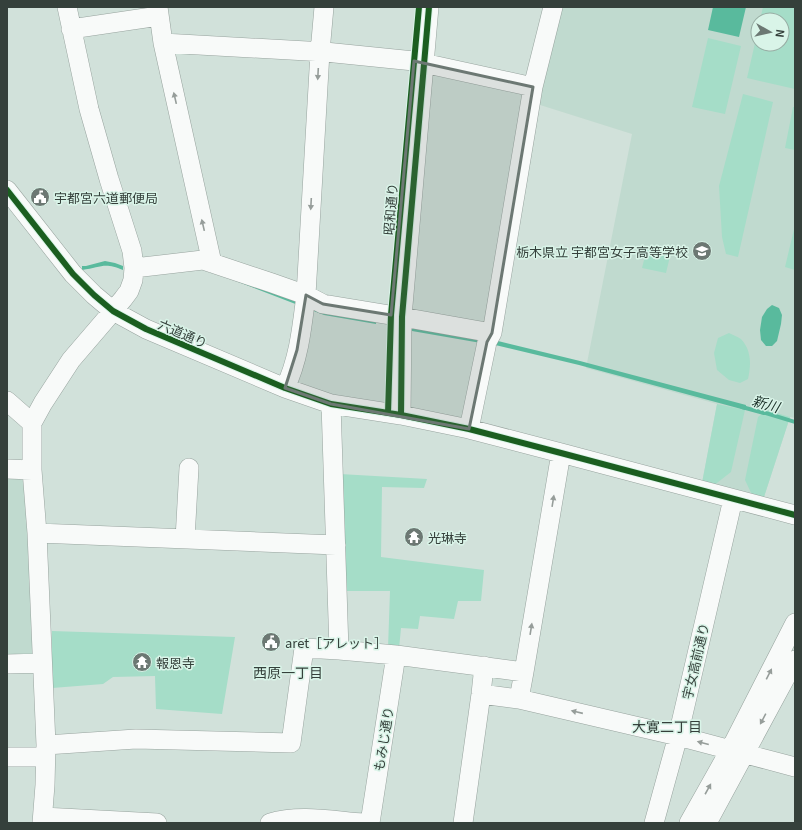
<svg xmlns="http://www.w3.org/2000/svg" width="802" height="830" viewBox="0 0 802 830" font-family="Georgia,'Noto Sans JP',serif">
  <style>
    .built { fill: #c0dacf; fill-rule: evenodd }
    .green { fill: #a5ddc8 }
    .water { fill: #59ba9d }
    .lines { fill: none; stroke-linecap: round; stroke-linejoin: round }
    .stream { stroke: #59ba9d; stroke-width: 4 }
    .minor-casing { stroke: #97a39e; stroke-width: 20 }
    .minor { stroke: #f8faf9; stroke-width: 19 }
    .cycleway-casing { stroke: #d9f4e8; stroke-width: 8 }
    .cycleway { stroke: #1b5e20; stroke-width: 6 }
    .oneway { fill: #969d9a }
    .marked { fill: #6c7873; fill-opacity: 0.2; stroke: #6c7873; stroke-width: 3; stroke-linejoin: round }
    .labels { text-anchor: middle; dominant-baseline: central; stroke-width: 3; stroke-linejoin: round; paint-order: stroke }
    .poi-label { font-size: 13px; fill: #35403b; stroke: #d9f4e8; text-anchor: start }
    .street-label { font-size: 13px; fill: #35403b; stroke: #d9f4e8 }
    .water-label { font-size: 14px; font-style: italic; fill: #1b3028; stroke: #d9f4e8 }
    .neighbourhood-label { font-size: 14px; fill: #35403b; stroke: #d9f4e8 }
  </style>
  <rect width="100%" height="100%" fill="#d1e1da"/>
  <path class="built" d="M562 7H795V418L790 417 763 500 702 483 717 404 586 368 632 134 537 104ZM758 20H782V44H758Z
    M7 478H17L26 482 34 658H7Z"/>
  <path class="green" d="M763 7H795V89L747 78 758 30V44H782V20H760Z
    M708 38 741 46 725 114 692 107Z
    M743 94 773 102 738 257 726 254 722 237 719 186Z
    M793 107H795V150L785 148Z
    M795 225V270L785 267Z
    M647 248 671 252 666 273 642 268Z
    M729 333C733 335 738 337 741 339 752 351 751 365 748 379L740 383 729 380 717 370 714 353 718 338Z
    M717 404 745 410 731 472 713 486 702 483Z
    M767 410 790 417 763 500 753 497 745 480 758 417Z
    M340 474 427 479 424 488 382 487 381 557 484 570 481 601H458L454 619 420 616 418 629 401 628 399 649 388 648 390 591H345Z
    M52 631 235 637 222 714 156 709 155 676 113 677 103 684 52 688Z"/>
  <path class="water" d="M713 7H746L739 37 708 30Z
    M105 261 115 263 123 266V270C105 262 101 267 82 270V266H86Z
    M215 273 376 321V324L324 315Z
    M772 305 779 308 782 315 781 324 777 341 772 346H766L761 340 760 330 762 317 767 309Z
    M412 327 482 339 481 343 412 331Z
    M494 340 580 361 746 405 745 410 579 365 491 344Z
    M760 409 795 420V424L759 413Z"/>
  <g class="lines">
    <path class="stream" d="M742 407 764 413"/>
    <g class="minor-casing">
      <path id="minor" d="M158 7 163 43 212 263
        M71 29 159 16
        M163 43 325 52 414 61 533 87
        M7 190 73 274 94 295 113 311 146 329 285 388 331 404 401 415 469 429 561 453 795 515
        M134 268 203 260 272 283 306 295 323 304 402 317 492 333 533 87 553 7
        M285 388C299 359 302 327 306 295L320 52 324 7
        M7 401 32 423
        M331 404 339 650 396 655 524 672
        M401 415 402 317 429 7
        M469 429 487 342 492 333
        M561 453 524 672 519 699 678 736 795 767
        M7 469 32 470
        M37 533 336 545
        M185 539 189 468
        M7 664 42 663
        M481 694 519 699
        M46 745 136 739 291 743 304 648 339 650
        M7 757H45
        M43 817 157 823
        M42 823 45 785 46 745 37 533 32 470V423L43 403 71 360 113 311 123 299 129 291 133 280 134 268 132 251 109 179 89 109 67 7
        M270 823C299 814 334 821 363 823
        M370 823 396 655
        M463 823 481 694 484 666
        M654 823 678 736 733 499
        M689 823 730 750 795 623
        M707 823 795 660"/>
    </g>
    <use href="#minor" class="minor"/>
    <g class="cycleway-casing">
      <path id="cycleway" d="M7 190 73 274 94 295 113 311 146 329 285 388 331 404 401 415 469 429 561 453 795 515
        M388 413 391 315 419 7
        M401 415 402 317 429 7"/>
    </g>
    <use href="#cycleway" class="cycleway"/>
  </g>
  <defs><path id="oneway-solid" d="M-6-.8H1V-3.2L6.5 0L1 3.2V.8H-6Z"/></defs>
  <g class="oneway">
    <use href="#oneway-solid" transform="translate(318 74) rotate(93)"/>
    <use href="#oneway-solid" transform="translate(175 98) rotate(-103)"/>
    <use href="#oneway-solid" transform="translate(311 204) rotate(93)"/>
    <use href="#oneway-solid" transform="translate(203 225) rotate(-103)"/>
    <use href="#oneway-solid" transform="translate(553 501) rotate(-81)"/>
    <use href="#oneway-solid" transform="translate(531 629) rotate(-81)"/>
    <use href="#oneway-solid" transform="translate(769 674) rotate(-63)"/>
    <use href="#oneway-solid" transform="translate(577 712) rotate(-167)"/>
    <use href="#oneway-solid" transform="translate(763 719) rotate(118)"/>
    <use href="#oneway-solid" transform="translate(703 743) rotate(-165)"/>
    <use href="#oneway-solid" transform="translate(708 789) rotate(-61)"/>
  </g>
  <path class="marked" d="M414 61 533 87 492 333 487 342 469 429 331 404 285 388 297 350 306 295 323 304 391 315Z"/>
  <defs>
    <g id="civic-disc" transform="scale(1)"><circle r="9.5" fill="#6c7873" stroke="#d9f4e8"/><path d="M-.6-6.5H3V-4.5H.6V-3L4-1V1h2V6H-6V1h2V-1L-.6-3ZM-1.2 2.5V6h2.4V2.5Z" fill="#fff"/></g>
    <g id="school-disc" transform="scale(1)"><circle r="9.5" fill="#6c7873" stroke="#d9f4e8"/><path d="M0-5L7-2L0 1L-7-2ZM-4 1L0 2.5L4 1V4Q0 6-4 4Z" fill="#fff"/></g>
    <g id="temple-disc" transform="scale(1)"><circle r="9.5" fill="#6c7873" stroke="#d9f4e8"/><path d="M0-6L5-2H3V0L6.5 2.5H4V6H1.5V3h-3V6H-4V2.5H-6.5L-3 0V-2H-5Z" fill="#fff"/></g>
  </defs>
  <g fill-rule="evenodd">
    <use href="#civic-disc" x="40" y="197"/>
    <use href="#school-disc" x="702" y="251"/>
    <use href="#temple-disc" x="414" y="537"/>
    <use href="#civic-disc" x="271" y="642"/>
    <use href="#temple-disc" x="142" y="662"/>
  </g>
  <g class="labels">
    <g class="poi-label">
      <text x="54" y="197">宇都宮六道郵便局</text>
      <text x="688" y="251" text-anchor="end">栃木県立 宇都宮女子高等学校</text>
      <text x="428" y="537">光琳寺</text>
      <text x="285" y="642">aret［アレット］</text>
      <text x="156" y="662">報恩寺</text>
    </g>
    <g class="street-label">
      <text transform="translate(390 209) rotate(-85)">昭和通り</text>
      <text transform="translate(183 333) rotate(23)">六道通り</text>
      <text transform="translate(695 661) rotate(-77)">宇女高前通り</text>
      <text transform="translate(383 739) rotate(-81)">もみじ通り</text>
    </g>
    <g class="water-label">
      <text transform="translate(766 403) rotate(16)">新川</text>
    </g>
    <g class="neighbourhood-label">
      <text x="288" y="672">西原一丁目</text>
      <text x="667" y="726">大寛二丁目</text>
    </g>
  </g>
  <rect width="802" height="830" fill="none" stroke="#35403b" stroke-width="16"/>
  <g transform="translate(770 32) rotate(98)"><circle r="19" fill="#d9f4e8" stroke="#97aca3"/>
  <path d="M0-3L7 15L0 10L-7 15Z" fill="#6c7873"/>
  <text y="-6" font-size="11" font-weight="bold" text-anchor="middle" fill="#35403b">N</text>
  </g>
</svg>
